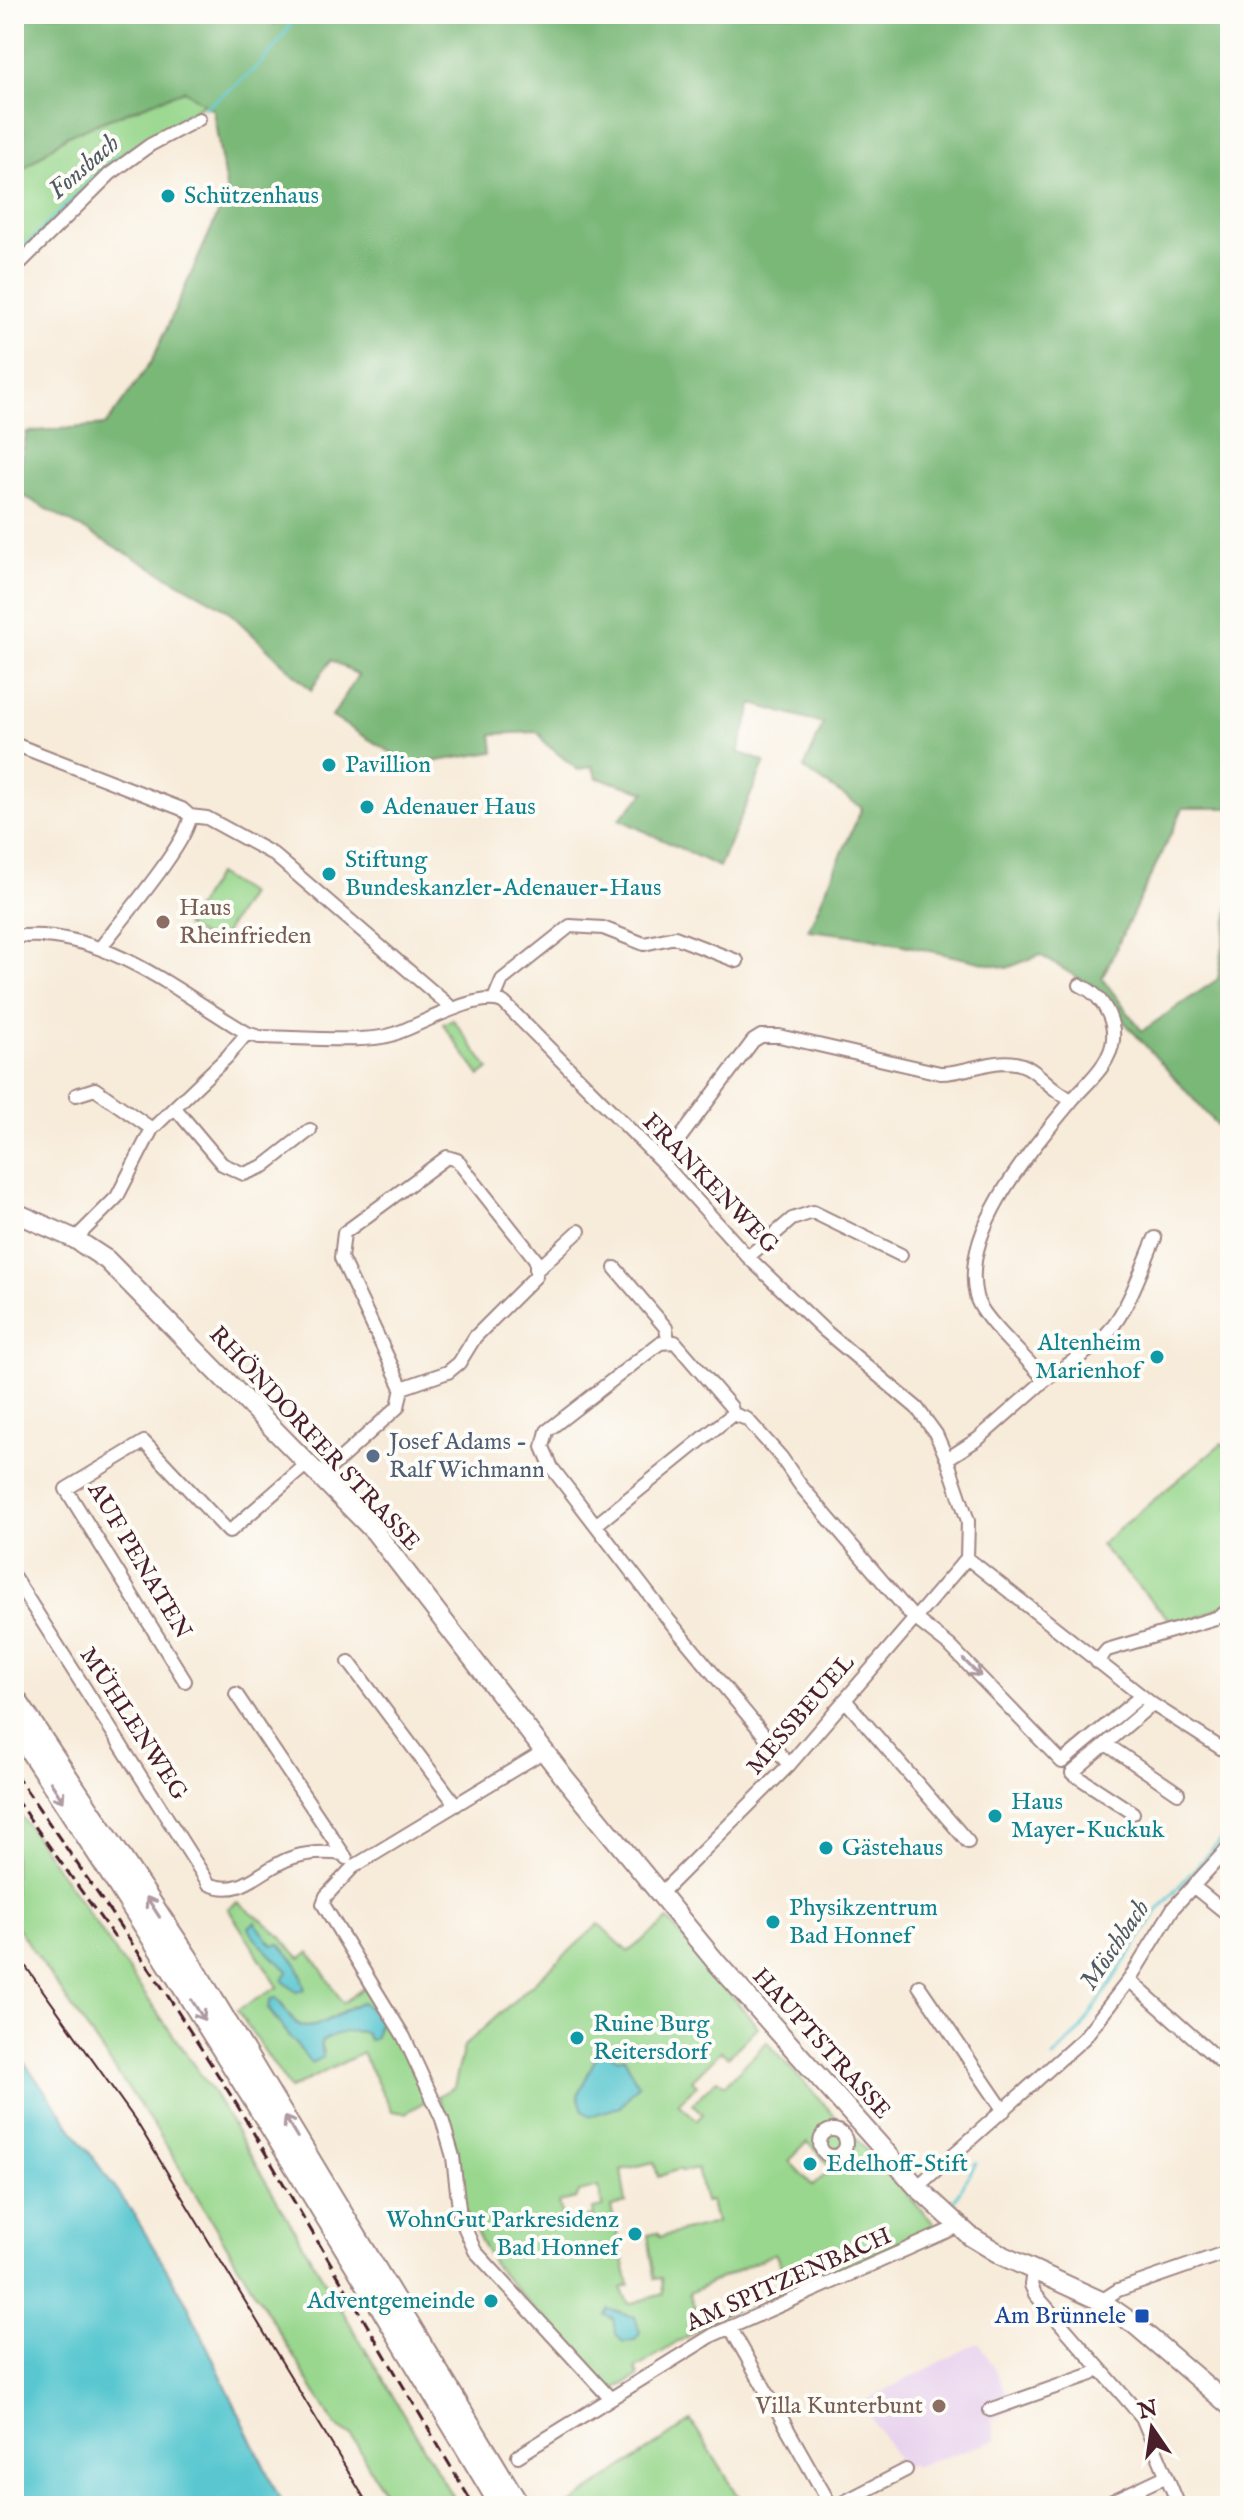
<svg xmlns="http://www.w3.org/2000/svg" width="1244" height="2520" viewBox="0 0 1244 2520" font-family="'IM FELL English',serif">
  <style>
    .built { fill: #e8d2ee }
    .green { fill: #98d78d; stroke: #717b5c; stroke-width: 2; fill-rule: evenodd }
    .forest { fill: #7ab878; stroke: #626c52; stroke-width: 2 }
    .water { fill: #5ac7d0; stroke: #52737e; stroke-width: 2 }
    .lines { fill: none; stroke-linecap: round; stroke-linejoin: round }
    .stream { stroke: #5ac7d0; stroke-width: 3 }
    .minor-casing { stroke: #a08582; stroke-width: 16 }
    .secondary-casing { stroke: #a08582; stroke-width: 22 }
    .trunk-casing { stroke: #a08582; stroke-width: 24 }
    .minor { stroke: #fff; stroke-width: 12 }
    .secondary { stroke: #fff; stroke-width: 18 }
    .trunk { stroke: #fff; stroke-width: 20 }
    .tram { stroke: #4a1f2b; stroke-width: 2 }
    .rail { stroke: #4a1f2b; stroke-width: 3; stroke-dasharray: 12 6; stroke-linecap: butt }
    .oneway { stroke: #ae9aa0 }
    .culture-dot { fill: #0f9aa8; stroke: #fdfcf7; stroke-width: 3 }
    .education-dot { fill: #8d6e63; stroke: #fdfcf7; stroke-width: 3 }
    .service-dot { fill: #5c6f8a; stroke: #fdfcf7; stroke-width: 3 }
    .transit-dot { fill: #1a4fb4; stroke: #fdfcf7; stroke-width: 3 }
    .labels { text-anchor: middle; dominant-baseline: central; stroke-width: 8; stroke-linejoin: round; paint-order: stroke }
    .culture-label { font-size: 24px; fill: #0d838f; stroke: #fdfcf7; text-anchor: start }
    .education-label { font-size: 24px; fill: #785e54; stroke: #fdfcf7; text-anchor: start }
    .street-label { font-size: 24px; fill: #4a1f2b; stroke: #fdfcf7 }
    .service-label { font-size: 24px; fill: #4e5e75; stroke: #fdfcf7; text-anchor: start }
    .transit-label { font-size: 24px; fill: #164399; stroke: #fdfcf7; text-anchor: end }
    .water-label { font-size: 26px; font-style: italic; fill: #505a65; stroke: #fdfcf7 }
  </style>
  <rect width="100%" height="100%" fill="#fdfcf7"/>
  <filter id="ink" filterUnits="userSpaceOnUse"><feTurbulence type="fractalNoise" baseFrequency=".0125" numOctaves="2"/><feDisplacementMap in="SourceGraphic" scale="16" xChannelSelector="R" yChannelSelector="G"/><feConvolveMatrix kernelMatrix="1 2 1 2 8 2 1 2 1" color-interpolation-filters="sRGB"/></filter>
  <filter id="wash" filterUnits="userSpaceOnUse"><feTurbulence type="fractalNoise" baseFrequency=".006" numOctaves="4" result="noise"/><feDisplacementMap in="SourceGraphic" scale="32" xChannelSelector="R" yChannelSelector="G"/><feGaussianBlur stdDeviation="1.8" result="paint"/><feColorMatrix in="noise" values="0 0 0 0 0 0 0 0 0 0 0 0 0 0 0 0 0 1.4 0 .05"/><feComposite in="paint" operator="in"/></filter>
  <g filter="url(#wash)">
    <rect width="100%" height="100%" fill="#f7ebd9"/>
    <path class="built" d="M979 2342 1016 2409 991 2419 996 2440 914 2467 912 2464 903 2467 861 2403Z"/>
    <path class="green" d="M184 90 204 103 176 125 146 140 95 179 14 262V176L68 135Z
      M217 874 249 894 217 945 185 926Z
      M453 1019 489 1069 480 1076 443 1024Z
      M1222 1443 1230 1453V1602L1177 1628 1100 1545Z
      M14 1806 214 2094 458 2506H391L352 2436 335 2425 158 2132 14 1923Z
      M238 1902 271 1927 300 1958 310 1952 343 2003 366 1986 393 2030 427 2100 405 2113 392 2111 362 2053 290 2089 237 2010 278 1987 228 1908ZM255 1923C268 1951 290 1945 302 1976 277 1967 262 1947 255 1923ZM281 2002C305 2051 327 2014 362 2002L381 2018 366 2033C352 2028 332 2033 321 2042L324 2053 305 2055 268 2009Z
      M668 1920 758 2027 728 2057 721 2051 692 2080 697 2085 678 2103 697 2120 703 2114 692 2104 717 2079 725 2085 767 2042 938 2228 721 2315 635 2369 639 2376 610 2392 493 2264 461 2202 458 2151 438 2096 454 2087 464 2046 599 1924 628 1952ZM808 2142 832 2168 813 2186 789 2161ZM654 2162 658 2177 679 2169 681 2172 697 2168 705 2202 711 2201 716 2223 660 2237 658 2233 648 2235 655 2279 662 2278 663 2294 629 2304 621 2288 629 2285 611 2207 626 2203 621 2170ZM599 2187 603 2207 593 2209 594 2216 563 2222 559 2202 577 2198 579 2192ZM775 2253 789 2284 701 2323 689 2293Z
      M691 2421 745 2506H568L569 2505Z"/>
    <path class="forest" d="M14 14H264L275 24 280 14H1230V808H1183L1102 978 1142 1031 1218 979 1230 902V1140L1093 987 1040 955 1007 968 867 937 808 930 862 808 804 769 823 724 753 704 738 752 765 762 719 867 619 819 646 792 597 778 592 766 578 770 545 743 538 732 492 734 494 752 412 765 332 717 358 675 331 660 311 690 226 609 15 491 27 432 106 425 152 361 227 194 213 110 184 90 68 135 14 176Z"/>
    <path class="water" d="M255 1922 272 1945 280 1944 297 1964 305 1990 296 1992 283 1981 288 1971 256 1940 249 1927Z
      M276 1998C284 2005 287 2018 297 2024 315 2036 341 2009 362 2002L381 2018 374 2039 369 2040 366 2033C352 2028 332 2034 321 2042L323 2057 311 2063 268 2008 271 1999Z
      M14 2048 133 2213 186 2302 283 2506H14Z
      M607 2052 618 2059 624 2057 638 2085 620 2107 590 2116 583 2111 578 2095 596 2057Z
      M608 2309 635 2317 640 2333 635 2340 623 2342 616 2334 613 2319 605 2315Z"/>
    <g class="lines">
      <path class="stream" d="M889 14H933
        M204 108C240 83 278 55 295 14
        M14 257 110 162 187 115
        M1053 2058 1081 2029 1158 1910 1230 1829
        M953 2202 976 2163"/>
    </g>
  </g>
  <g filter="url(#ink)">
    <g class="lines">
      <g class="minor-casing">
        <path id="minor" d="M14 269 110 174 150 145 199 119
          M14 744 182 809 190 816 207 818 273 854 453 1009
          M14 937C101 926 176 991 247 1033L259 1037C292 1037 367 1044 394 1034 419 1026 481 989 504 1003L662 1162 748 1257 824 1330 917 1408 936 1434 947 1459 968 1521 967 1558
          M101 947C119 923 190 840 190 816
          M494 999 502 980 570 926 603 928 644 944 675 937 737 961
          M76 1095 95 1089 152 1129
          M175 1108 222 1164 244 1174 264 1166 310 1130
          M662 1162 753 1041 761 1036H779L940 1073C967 1074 1001 1053 1027 1067 1043 1076 1051 1090 1072 1100
          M75 1239 117 1197 152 1129 227 1057 247 1033
          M748 1257 792 1219 813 1212 901 1255
          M539 1268 579 1231
          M615 1268 666 1328 668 1340
          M1045 1380C1062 1368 1081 1357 1097 1344 1127 1317 1139 1274 1155 1238
          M733 1414 747 1419 781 1457 801 1486 913 1617 950 1646 1062 1762 1141 1696
          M947 1459 978 1439 1045 1380C1029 1360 980 1317 976 1296 960 1229 1033 1148 1073 1099 1084 1086 1101 1072 1108 1056 1122 1029 1105 996 1080 985
          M320 1477 398 1407 402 1388 341 1258 344 1233 447 1157 457 1160 536 1260V1276L475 1337 459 1363 448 1372 402 1388
          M597 1524 733 1414 731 1407 675 1342 660 1343 547 1431 543 1447 552 1468 667 1618 789 1765
          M967 1558 1152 1704 1230 1754
          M14 1577 209 1884C244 1899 262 1866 294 1857 310 1852 327 1852 343 1854
          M349 1662 456 1805
          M1097 1662 1107 1650 1219 1617 1230 1609
          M185 1681 66 1489 144 1442 229 1532 307 1464
          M236 1694 346 1858
          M845 1700 968 1842
          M1106 1744 1178 1793
          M546 1750 353 1867 326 1896 323 1904 404 2037 442 2119 453 2157 460 2217 475 2251 610 2398
          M1133 1813 1072 1773 1152 1704
          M1194 1887 1230 1916
          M661 1893 789 1765 967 1558
          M1129 1980 1230 2070
          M919 1986 1004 2111
          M820 2143a13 13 0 1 1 26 0a13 13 0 1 1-26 0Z
          M917 2187 1084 2038 1129 1980 1174 1907 1230 1846
          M1033 2272 1031 2285 1035 2294 1142 2417 1179 2506
          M1101 2301 1118 2290 1230 2251
          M730 2327 831 2506
          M990 2410 1092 2374 1099 2368
          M518 2456 713 2335 959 2226
          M836 2506 906 2470
          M1102 2506 1166 2476"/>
      </g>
      <g class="secondary-casing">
        <path id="secondary" d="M14 1212 75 1239 107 1260 375 1532 564 1777 716 1962 917 2187 970 2236 1003 2256 1101 2301 1134 2324 1230 2406"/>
      </g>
      <g class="trunk-casing">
        <path id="trunk" d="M14 1697 187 1957 519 2506
          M14 1726C184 1981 343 2243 501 2506"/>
      </g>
      <use href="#minor" class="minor"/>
      <use href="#secondary" class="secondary"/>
      <use href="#trunk" class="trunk"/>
      <path class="tram" d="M14 1950 136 2121 369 2506"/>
      <path class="rail" d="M14 1772 164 1990 237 2105 474 2506
        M14 1797 115 1938"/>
    </g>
    <defs><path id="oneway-shaft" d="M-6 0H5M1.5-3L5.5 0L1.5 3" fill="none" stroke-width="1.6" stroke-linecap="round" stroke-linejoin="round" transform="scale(2)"/></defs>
    <g class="oneway">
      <use href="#oneway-shaft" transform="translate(972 1668) rotate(45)"/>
      <use href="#oneway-shaft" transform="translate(57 1792) rotate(57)"/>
      <use href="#oneway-shaft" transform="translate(153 1907) rotate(-123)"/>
      <use href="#oneway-shaft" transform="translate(198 2010) rotate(58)"/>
      <use href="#oneway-shaft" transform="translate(291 2127) rotate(-121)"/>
    </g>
  </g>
  <g class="culture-dot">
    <circle cx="168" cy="196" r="8"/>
    <circle cx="329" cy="765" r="8"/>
    <circle cx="367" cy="807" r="8"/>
    <circle cx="329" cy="874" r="8"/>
    <circle cx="1157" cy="1357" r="8"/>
    <circle cx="995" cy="1816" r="8"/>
    <circle cx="826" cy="1848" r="8"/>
    <circle cx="773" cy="1922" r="8"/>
    <circle cx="577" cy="2038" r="8"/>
    <circle cx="810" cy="2164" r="8"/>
    <circle cx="635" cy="2234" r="8"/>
    <circle cx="491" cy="2301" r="8"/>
  </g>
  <g class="education-dot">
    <circle cx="163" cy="922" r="8"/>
    <circle cx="939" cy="2406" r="8"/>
  </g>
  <circle class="service-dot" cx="373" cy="1456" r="8"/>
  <rect class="transit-dot" x="1134" y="2308" width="16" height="16" rx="4"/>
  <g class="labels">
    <g class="culture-label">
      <text x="184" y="196">Schützenhaus</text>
      <text x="345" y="765">Pavillion</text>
      <text x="383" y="807">Adenauer Haus</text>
      <text x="345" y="860">Stiftung<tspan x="345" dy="28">Bundeskanzler-Adenauer-Haus</tspan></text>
      <text x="1141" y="1343" text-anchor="end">Altenheim<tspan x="1141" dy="28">Marienhof</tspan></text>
      <text x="1011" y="1802">Haus<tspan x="1011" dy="28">Mayer-Kuckuk</tspan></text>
      <text x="842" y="1848">Gästehaus</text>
      <text x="789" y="1908">Physikzentrum<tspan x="789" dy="28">Bad Honnef</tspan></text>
      <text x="593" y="2024">Ruine Burg<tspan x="593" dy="28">Reitersdorf</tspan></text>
      <text x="826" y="2164">Edelhoff-Stift</text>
      <text x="619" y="2220" text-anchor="end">WohnGut Parkresidenz<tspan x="619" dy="28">Bad Honnef</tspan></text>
      <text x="475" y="2301" text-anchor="end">Adventgemeinde</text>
    </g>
    <g class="education-label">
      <text x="179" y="908">Haus<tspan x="179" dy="28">Rheinfrieden</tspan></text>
      <text x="923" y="2406" text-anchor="end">Villa Kunterbunt</text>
    </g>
    <g class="street-label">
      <text transform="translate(710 1184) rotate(46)">FRANKENWEG</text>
      <text transform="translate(314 1439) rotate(47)">RHÖNDORFER STRASSE</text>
      <text transform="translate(139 1561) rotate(59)">AUF PENATEN</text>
      <text transform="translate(801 1715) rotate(-49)">MESSBEUEL</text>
      <text transform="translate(133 1724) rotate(57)">MÜHLENWEG</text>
      <text transform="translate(821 2044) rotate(48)">HAUPTSTRASSE</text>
      <text transform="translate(789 2280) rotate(-24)">AM SPITZENBACH</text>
    </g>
    <g class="service-label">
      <text x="389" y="1442">Josef Adams -<tspan x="389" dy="28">Ralf Wichmann</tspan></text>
    </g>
    <g class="transit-label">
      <text x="1126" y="2316">Am Brünnele</text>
    </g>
    <g class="water-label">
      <text transform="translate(84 167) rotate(-41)">Fonsbach</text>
      <text transform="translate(1115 1945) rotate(-56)">Möschbach</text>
    </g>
  </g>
  <rect width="1244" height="2520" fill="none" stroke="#fdfcf7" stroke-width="48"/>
  <g transform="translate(1152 2428) rotate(347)" stroke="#fdfcf7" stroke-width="6" paint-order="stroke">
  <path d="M0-6L14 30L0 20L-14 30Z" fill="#4a1f2b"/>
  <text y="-12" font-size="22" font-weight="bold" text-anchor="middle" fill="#4a1f2b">N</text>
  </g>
</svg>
